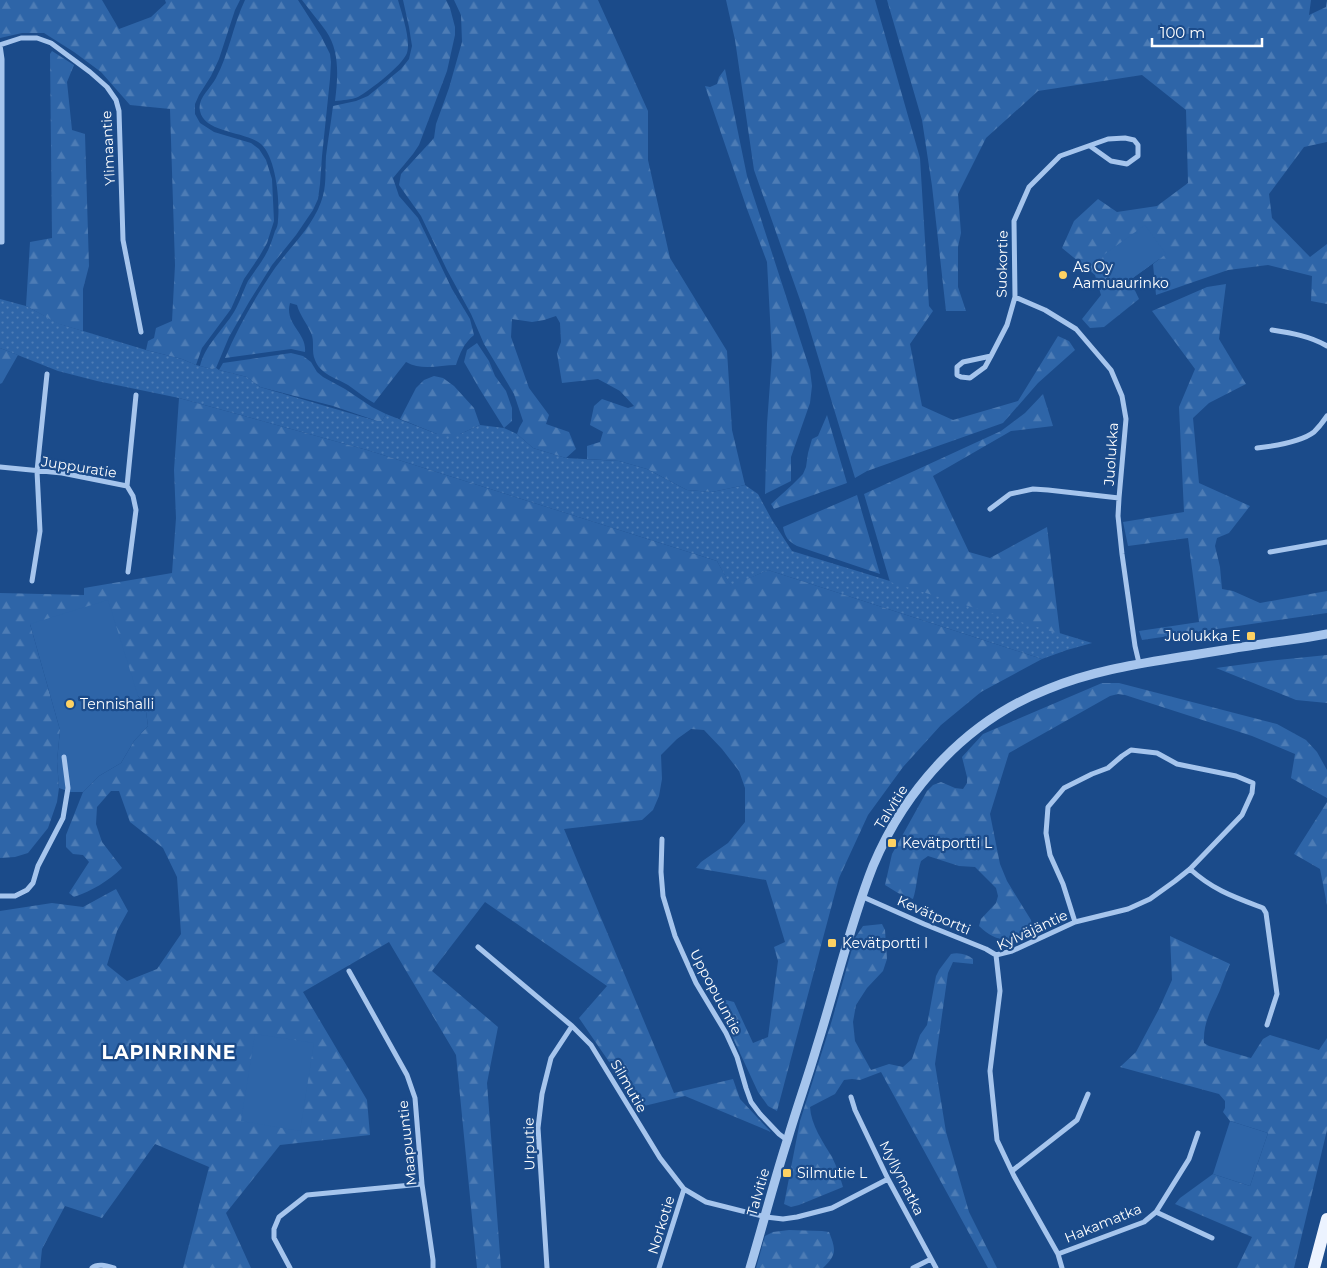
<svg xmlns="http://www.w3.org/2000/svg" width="1327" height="1268" viewBox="0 0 1327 1268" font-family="Montserrat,sans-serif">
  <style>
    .grass { fill: url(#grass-dots) }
    .forest { fill: url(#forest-firs) }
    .pitch { fill: #2e65a8 }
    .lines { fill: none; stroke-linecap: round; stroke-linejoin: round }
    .minor { stroke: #a6c5ed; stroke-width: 5 }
    .tertiary { stroke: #a6c5ed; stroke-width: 9 }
    .primary { stroke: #ecf3ff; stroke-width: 12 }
    .poi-dot { fill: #fed263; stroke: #1b4b8a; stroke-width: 2 }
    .labels { text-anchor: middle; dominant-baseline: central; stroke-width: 4.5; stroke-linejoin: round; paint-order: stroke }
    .street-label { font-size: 14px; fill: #fff; stroke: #1b4b8a }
    .poi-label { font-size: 14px; fill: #fff; stroke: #1b4b8a; text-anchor: start }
    .district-label { font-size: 19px; font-weight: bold; letter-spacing: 1px; fill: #fff; stroke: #1b4b8a }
  </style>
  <defs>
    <pattern id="grass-dots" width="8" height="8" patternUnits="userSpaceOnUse" patternTransform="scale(1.25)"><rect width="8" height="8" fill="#2e65a8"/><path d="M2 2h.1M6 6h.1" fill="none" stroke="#4d7cb5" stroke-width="1.8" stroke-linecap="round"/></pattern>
    <pattern id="forest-firs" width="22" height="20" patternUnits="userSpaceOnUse" patternTransform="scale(1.25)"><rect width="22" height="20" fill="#2e65a8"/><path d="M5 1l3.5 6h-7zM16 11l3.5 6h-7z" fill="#4d7cb5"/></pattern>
  </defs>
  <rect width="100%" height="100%" fill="#1b4b8a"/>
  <path class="grass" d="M0 299 26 306 60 324 146 350 182 359 196 365 212 369 216 368 219 370 247 377 260 387 377 421H382L386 414 437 434H460L480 425 504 428 517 434 533 448 566 458 619 461 647 469 687 490 712 492 745 485 758 494 772 520 792 551 1092 643 1067 650 1042 659 768 570 731 587 717 561 367 450 179 398 97 381 58 371 0 348Z"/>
  <path class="forest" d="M0 0H102L119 29 151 17 166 3 165 0H240L235 10 219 59 211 76 199 95 195 104V114L200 123 214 132 251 143 259 149 266 160 272 179 274 221 267 243 259 257 244 279 231 309 202 348 196 365 182 359 146 350 148 341 154 338 156 328 172 321 175 265 170 109 130 105 101 72 74 52 44 33H22L0 38Z
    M245 0H298L321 36 330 54 331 62 330 79 322 156 320 184 318 199 313 210 296 235 272 265 249 302 229 337 216 368 212 369 200 366C205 345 223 330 234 312 240 302 243 291 248 281 253 273 259 266 263 259 269 250 272 241 275 231 277 228 278 224 278 220 280 200 276 158 261 144 245 131 204 133 200 111 197 99 210 89 216 78 229 54 233 25 245 0Z
    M302 0H398C402 14 411 40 407 53 402 66 370 90 358 97 351 100 343 100 335 101 338 78 340 51 326 31 319 21 310 11 302 0Z
    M403 0H446L450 8 455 27V35L447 71 419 145 413 154 393 178 399 196 418 218 452 289 470 319 474 335C464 343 460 353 456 365 440 365 422 371 406 362L374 403C365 398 357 391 348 385 336 378 320 374 315 360 311 352 315 341 311 333 307 323 300 316 297 305L290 303C284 324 307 333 305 352L291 349 225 358C238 327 256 296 275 268 291 246 312 227 321 202 327 187 325 171 326 156 328 139 331 123 333 106L356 101 368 96 401 69 409 59 412 46 409 27Z
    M454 0H598L648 111V160L670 258 727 351 732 430 745 485 712 492 687 490 647 469 619 461 587 459V446L600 442 603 432 590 425 594 406 602 399 628 408 634 406 620 391 598 379 562 383 557 353 561 342 560 323 556 316 544 320 532 322 512 319 511 337 529 388 549 415 546 424 569 432 576 449 566 458 533 448 517 434 519 428 523 421 514 394 484 344 471 314 447 270 421 216 399 185 401 174 434 138 436 124 449 88 462 42 461 15Z
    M726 0H875L920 158 929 306 933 311 910 344 922 406 953 420 1018 401 1058 336 1069 341 1075 350 1038 383 1003 423 867 471 855 478 805 314 754 170 735 40Z
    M887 0H1311L1309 15 1326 7 1327 0V142L1304 147 1269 194 1272 218 1310 257 1327 244V304L1311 301 1312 276 1268 265 1228 270 1156 295 1153 264 1166 254 1123 285 1130 280 1139 299 1104 327 1090 328 1082 319 1101 295 1095 275 1062 248 1074 221 1098 199 1117 212 1157 206 1188 183 1186 110 1142 75 1038 91 986 138 958 194 961 233 958 247V287L966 311H946L932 186 922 120Z
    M52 51 74 65 67 82 72 130 85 134 89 266 83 289V331L59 324 26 306 30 242 52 238 50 54Z
    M725 69 747 176 810 370 812 386 810 403 791 457V481L765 494 767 424 772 356 767 262 747 209 705 86 710 87 717 84 719 77Z
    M1226 284 1219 339 1246 384 1209 403 1193 418 1199 483 1250 506 1229 533 1217 538 1215 546 1220 567 1222 589 1233 591 1260 603 1327 591V613L1142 640 1139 631 1199 622 1188 538 1128 546 1123 522 1184 512 1179 407 1195 369 1152 311 1207 287Z
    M477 343 489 361 495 376 506 391 512 408V421L504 428 479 388 464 362 467 350Z
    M0 348 18 355 2 383 0 384Z
    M291 353 303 356 311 362 317 372 323 377 345 389 372 407 386 414 382 421H377L333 406 260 387 247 377 219 370 223 363Z
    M434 376 443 378 454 386 474 408 480 425 460 434H437L400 419 416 388 424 380Z
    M1043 394 1053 426 1011 431 933 476 969 552 990 558 1047 527 1060 634 890 582 864 494 1001 431 1025 413Z
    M179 398 367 450 717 561 731 586 768 570 1042 659 981 692 941 725 903 767 868 815 839 878 777 1111 768 1106 758 1092 714 997 734 1002 753 1043 768 1037 778 961 774 947 785 942 766 880 696 868 701 862 728 843 745 822V788L739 771 722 749 704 730 691 729 677 739 661 755 662 779 659 796 653 810 642 820 564 829 674 1093 733 1079 740 1099 771 1132 685 1096 640 1107 579 1018 607 986 485 902 432 971 498 1027 487 1083 501 1268H477L456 1055 389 942 303 992 367 1100 370 1135 280 1145 226 1213 251 1268H183L209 1167 155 1144 102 1218 65 1206 42 1249 40 1268H0V911L52 903 83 907 116 889 128 911 117 931 107 965 127 981 157 969 181 934 177 877 163 848 130 822 119 791H111L97 807 96 824 102 842 122 868C108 881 92 891 74 897L69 893 89 862 83 855 73 854 66 847V835L83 792 99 776 121 763 134 741 148 726 145 704 138 696 30 624 60 730 57 761 59 788 57 802 48 828 28 853 15 857 0 858V593L84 595V588L172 573 176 518 174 470Z
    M827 415 847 483 774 509 771 504 792 485 803 474 806 467 808 453 812 439 818 436Z
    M857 495 880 574 797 546C788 541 785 537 783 527Z
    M1327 655V703L1296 700 1216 668 1268 661Z
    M1102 683H1119L1277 724 1306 740 1317 752 1327 770V798L1291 778 1295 754 1252 736 1125 695 1118 694 1110 696 1009 753 990 814 1000 864 1007 881 1031 920 1032 927C1012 942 999 945 979 926L981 919 996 903 998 896 996 888 975 867 959 866 928 856 921 861C917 873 917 887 913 899L898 893 885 885 892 854 927 791 933 785 941 782 955 788 963 789 967 783V777L962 757 983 734Z
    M1327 802V905L1320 869 1294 854Z
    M882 924 885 930 887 959 883 971 867 988 856 1005 853 1022 855 1041 871 1070 889 1064 903 1067 912 1059 920 1035 927 1025 936 976 939 970 951 954C958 952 967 954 973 959V964L953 962 948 973 935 1064 946 1132 969 1212 997 1268H988L881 1072 860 1080 852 1079 844 1080 835 1094 810 1107C811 1125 823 1142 832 1157 837 1167 840 1177 843 1187L799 1205 791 1207 784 1204 800 1121 832 1020 855 938 863 926Z
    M1170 936 1230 964C1226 973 1223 982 1220 990 1212 1009 1203 1021 1204 1043L1209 1046 1251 1058 1263 1039 1270 1035 1319 1050 1327 1038V1130L1294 1268H1237L1252 1237 1175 1204 1180 1198 1213 1174 1250 1186 1268 1133 1230 1121 1223 1112 1225 1108V1101L1219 1094 1120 1067 1136 1052 1159 1009 1172 980Z
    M789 1230 822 1231 829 1232C836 1250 837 1254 823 1268H756L765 1236 773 1232Z"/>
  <path class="pitch" d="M1145 225 1166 254 1123 285 1102 256Z
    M108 600 138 696 145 704 148 726 134 741 121 763 99 776 83 792H70L59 788 57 761 60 730 30 624Z
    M255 1034 314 1043 300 1131 241 1121Z
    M1230 1121 1268 1133 1250 1186 1213 1174Z"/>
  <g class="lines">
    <path class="minor" d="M0 242H2V59L0 45 21 38H37L51 43 90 72 107 87 116 100 119 111 123 240 141 332
      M1015 297 1045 310 1076 329 1111 370 1122 396 1126 419 1119 498 1118 516 1122 554 1135 646 1139 663
      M1272 330C1291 333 1310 336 1327 346
      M991 356 985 367 970 378 961 377 957 375V367L963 362 991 356 1007 325 1015 297 1014 221 1029 187 1060 156 1108 139 1125 138 1134 140 1138 145V156L1127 164 1111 161 1090 146
      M1257 448C1274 446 1301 442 1314 432 1319 427 1323 422 1327 416
      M0 467 62 473 127 486 133 496 136 510 128 572
      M127 486 136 395
      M990 509 1010 494 1033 489 1048 490 1119 498
      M1270 552 1327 542
      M32 581 40 531 37 471 47 374
      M662 839 661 872 663 896 675 936 696 983 726 1033 737 1057 746 1088 751 1102 760 1114 779 1134 787 1140
      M1190 869C1213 890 1234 897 1263 908L1266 913 1277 994 1267 1025
      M0 896H15L27 890 33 883 38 866 63 818 68 788 64 757
      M863 897 924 924 986 949 996 955
      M478 947 572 1026 591 1045 660 1158 684 1189 706 1202 766 1217 783 1219 797 1217 832 1208 888 1179
      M996 955 1012 951 1075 922 1128 909 1150 899 1175 881 1190 869 1242 815 1252 793 1253 783 1236 776 1177 764 1157 753 1131 750 1122 756 1108 768 1092 774 1064 788 1048 807 1046 833 1050 855 1063 884 1075 922
      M996 955 1000 991 990 1071 997 1140 1014 1176 1058 1254 1062 1268
      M349 971 407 1075 415 1098 422 1184 433 1260V1268
      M851 1097 855 1110 888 1179 936 1268
      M1012 1171 1077 1120 1088 1094
      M1156 1212 1212 1238
      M1058 1254 1144 1222 1156 1212 1189 1159 1198 1133
      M92 1268C98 1263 107 1266 114 1268
      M290 1268 274 1238V1229L279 1217 307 1195 422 1184
      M547 1268 538 1128 542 1094 551 1058 572 1026
      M659 1268 684 1189
      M913 1268 931 1259"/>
    <path class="tertiary" d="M750 1268C763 1225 774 1181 788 1138 797 1107 808 1077 817 1046 836 986 850 924 873 866 906 787 968 720 1048 689 1089 672 1131 665 1174 658 1201 654 1228 649 1255 645 1279 641 1303 639 1327 634"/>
    <path class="primary" d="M1314 1268 1327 1219"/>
  </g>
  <g class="poi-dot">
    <circle cx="1063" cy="275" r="5"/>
    <rect x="1246" y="631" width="10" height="10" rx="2.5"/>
    <circle cx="70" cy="704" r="5"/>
    <rect x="887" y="838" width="10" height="10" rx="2.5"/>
    <rect x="827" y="938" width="10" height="10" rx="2.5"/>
    <rect x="782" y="1168" width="10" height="10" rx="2.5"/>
  </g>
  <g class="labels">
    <g class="street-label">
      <text transform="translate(108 148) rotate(-93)">Ylimaantie</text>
      <text transform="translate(1002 264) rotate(-89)">Suokortie</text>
      <text transform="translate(1111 454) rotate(-86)">Juolukka</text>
      <text transform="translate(79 467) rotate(9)">Juppuratie</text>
      <text transform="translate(891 807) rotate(-58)">Talvitie</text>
      <text transform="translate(934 915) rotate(23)">Kevätportti</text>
      <text transform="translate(1032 930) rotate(-25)">Kylväjäntie</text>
      <text transform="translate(716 992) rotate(62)">Uppopuuntie</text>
      <text transform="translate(629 1086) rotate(60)">Silmutie</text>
      <text transform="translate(407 1143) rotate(-96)">Maapuuntie</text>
      <text transform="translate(529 1144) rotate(-91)">Urputie</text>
      <text transform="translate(902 1178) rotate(63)">Myllymatka</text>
      <text transform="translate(758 1192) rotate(-74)">Talvitie</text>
      <text transform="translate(1103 1223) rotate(-22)">Hakamatka</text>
      <text transform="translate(661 1225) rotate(-73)">Norkotie</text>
    </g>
    <g class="poi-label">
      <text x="1073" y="267">As Oy<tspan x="1073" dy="16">Aamuaurinko</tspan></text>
      <text x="1241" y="636" text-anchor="end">Juolukka E</text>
      <text x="80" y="704">Tennishalli</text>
      <text x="902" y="843">Kevätportti L</text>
      <text x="842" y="943">Kevätportti I</text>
      <text x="797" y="1173">Silmutie L</text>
    </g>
    <g class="district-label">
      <text x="169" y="1052">LAPINRINNE</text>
    </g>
  </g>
  <path d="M1152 38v8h110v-8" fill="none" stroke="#ffffff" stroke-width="2.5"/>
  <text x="1160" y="38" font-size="15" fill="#ffffff" stroke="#1b4b8a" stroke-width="4" paint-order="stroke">100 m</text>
</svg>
